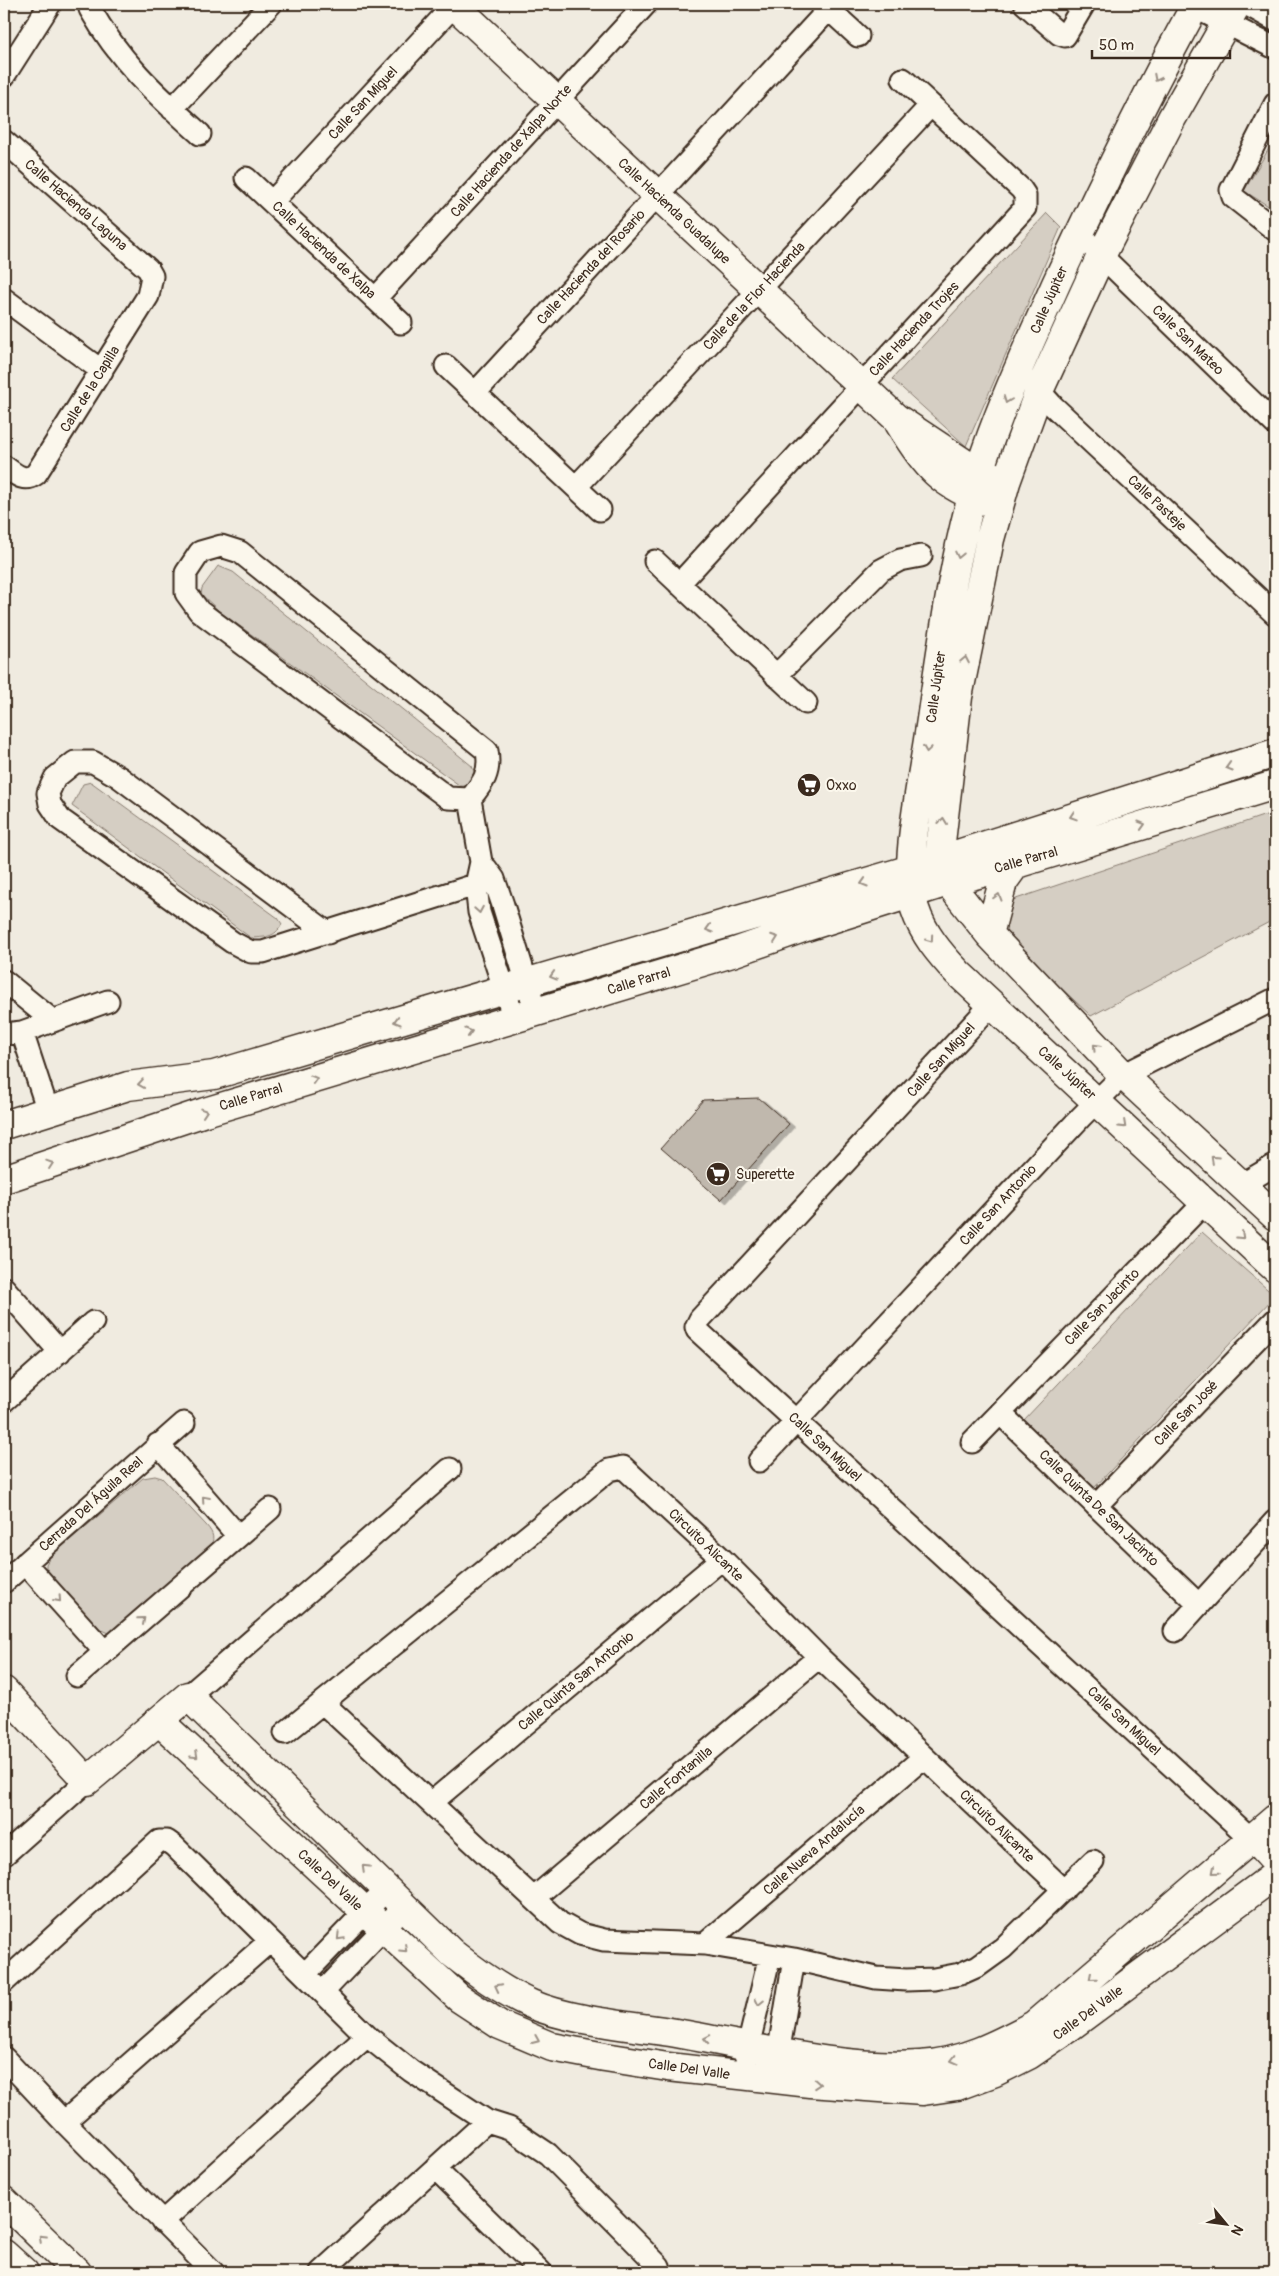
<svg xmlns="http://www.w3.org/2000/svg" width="1279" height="2276" viewBox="0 0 1279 2276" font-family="Pangolin,sans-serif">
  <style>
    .green { fill: #d5cec3; stroke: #887c70 }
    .building { fill: #c0b8ad; stroke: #3b2a1e; filter: url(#shadow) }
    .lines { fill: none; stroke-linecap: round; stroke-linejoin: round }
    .street-casing { stroke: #3b2a1e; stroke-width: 25 }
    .secondary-casing { stroke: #3b2a1e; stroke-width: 31 }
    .street { stroke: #fbf7ec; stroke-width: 21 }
    .secondary { stroke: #fbf7ec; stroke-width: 28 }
    .oneway { stroke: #9b9085 }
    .labels { text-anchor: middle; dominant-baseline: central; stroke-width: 4; stroke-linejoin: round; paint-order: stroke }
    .street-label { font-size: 14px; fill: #3b2a1e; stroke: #fbf7ec }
    .poi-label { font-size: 14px; fill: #3b2a1e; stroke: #fbf7ec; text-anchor: start }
  </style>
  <defs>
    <filter id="shadow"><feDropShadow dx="5.5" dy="3" stdDeviation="0" flood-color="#0004"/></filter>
  </defs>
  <rect width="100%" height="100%" fill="#f0ebe0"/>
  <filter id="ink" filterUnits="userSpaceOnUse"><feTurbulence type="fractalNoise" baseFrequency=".02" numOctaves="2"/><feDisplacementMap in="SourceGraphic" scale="10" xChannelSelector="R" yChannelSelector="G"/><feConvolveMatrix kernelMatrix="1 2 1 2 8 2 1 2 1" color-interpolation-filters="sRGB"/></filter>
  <g filter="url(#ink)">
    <path class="green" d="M1275 138V210L1244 191Z
      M1047 213 1061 227 966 446 892 379Z
      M218 566 233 572 472 766 475 775 471 782 465 785H459L219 611 201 594 202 588Z
      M91 782 278 918 282 924C275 938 265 937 251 938L72 806 83 784Z
      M1275 812V919L1091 1016 1024 953 1004 929 1013 900Z
      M1202 1232 1275 1296 1094 1488 1023 1421Z
      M155 1476 162 1478 206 1525C214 1534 215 1539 209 1550L119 1631 109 1633 98 1628 46 1575V1564L51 1556 143 1478Z"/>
    <path class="building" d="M759 1098 789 1124 721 1200 661 1148 703 1100Z"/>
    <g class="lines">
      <g class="street-casing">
        <path id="street" d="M823 4 858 36
          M1025 4 1059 34 1065 36 1084 4
          M1246 4 1275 20
          M1194 7 1275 48
          M90 9C120 62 156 94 200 134
          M4 76 50 4
          M1275 104 1231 190 1233 197 1275 230
          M172 109 271 4
          M4 141 148 269 152 276 148 296 36 474C24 483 15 474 4 466
          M246 178 401 323
          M272 202 455 4
          M1079 234 1275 424
          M4 299 102 371
          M375 299 646 4
          M446 366 600 510
          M1031 382 1053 406 1275 614
          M475 393 829 9
          M576 487 931 105
          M221 546 240 552 487 751C491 773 483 783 470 799L448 798 199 611 186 593V573L200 552Z
          M655 561 806 703
          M679 584 1025 208V195L1021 189 903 79
          M776 676 881 570 900 560 921 556
          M470 799 481 862 476 885 479 912 514 1019
          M486 868 494 879 503 905 536 1013
          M328 933 119 777 93 762H75L55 778 48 793 50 804 60 819 232 942 251 952H263L494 879
          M4 981 53 1021
          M991 1005 700 1319 696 1327 697 1330 1248 1836 1275 1866
          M22 1032 48 1111
          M4 1034 22 1032 108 1001
          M1241 1185 1275 1165
          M4 1288 60 1352
          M4 1401 93 1322
          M1000 1413 1198 1604
          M972 1442 1205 1202
          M158 1444 238 1536
          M759 1461 1081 1117 1123 1075 1275 999
          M1096 1506 1275 1320
          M25 1563 105 1652
          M4 1582 184 1423
          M1175 1631 1275 1521
          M77 1676 270 1509
          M188 1696 450 1469
          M323 1703 560 1923 580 1934 604 1940 705 1944 794 1959 876 1978 906 1980 934 1979 960 1974 978 1966 1003 1948 1093 1861
          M285 1733 609 1470 623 1467 722 1559 819 1657 1064 1890
          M431 1803 722 1559
          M4 1855 87 1781
          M534 1898 819 1657
          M705 1944 924 1757
          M305 1974 387 1889
          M4 1982 159 1841H167L174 1846 367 2036 411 2071 487 2121 509 2128 548 2154 659 2266 661 2272
          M323 1992 404 1907
          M4 2058 64 2122 213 2272
          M776 2067 794 1959
          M744 2077 748 2047 770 1955
          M64 2122 270 1941
          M435 2168 541 2272
          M162 2222 367 2036
          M321 2272 487 2121"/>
      </g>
      <g class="secondary-casing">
        <path id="secondary" d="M453 4 896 418 964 463 996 478
          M1196 4C1146 95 1100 189 1056 284 1029 345 999 408 979 472 953 556 942 646 929 733 923 777 902 869 915 909 923 934 940 954 958 973L1275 1268
          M1237 4 1172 118 1101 256 1039 391 1006 482 990 539 958 697 939 859 948 882 989 934 1123 1075 1275 1216
          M899 423C925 466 941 486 990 502
          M989 934 1003 882 1016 864
          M4 1125 128 1086 214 1075 241 1067 911 869 1275 753
          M4 1179 205 1112 732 953 803 928 948 882 1016 864 1275 785
          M4 1691 87 1781 188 1696 452 1953C477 1973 502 1991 531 2004 570 2021 633 2026 676 2033 757 2047 838 2070 920 2065 962 2063 998 2044 1034 2025L1275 1819
          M159 1721 459 1998 500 2025 552 2047 605 2057 668 2067 810 2083 923 2091 957 2086 995 2072 1029 2055 1067 2029 1275 1875
          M4 2201 77 2272
          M4 2254 24 2272"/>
      </g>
      <use href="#street" class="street"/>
      <use href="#secondary" class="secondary"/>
    </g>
    <defs><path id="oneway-chevron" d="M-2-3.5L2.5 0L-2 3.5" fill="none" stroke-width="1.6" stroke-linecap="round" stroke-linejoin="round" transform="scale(1.25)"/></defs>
    <g class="oneway">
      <use href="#oneway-chevron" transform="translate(1157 78) rotate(117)"/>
      <use href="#oneway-chevron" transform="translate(1007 400) rotate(111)"/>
      <use href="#oneway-chevron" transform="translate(959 555) rotate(102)"/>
      <use href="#oneway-chevron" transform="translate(965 660) rotate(-79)"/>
      <use href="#oneway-chevron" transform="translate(927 749) rotate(98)"/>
      <use href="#oneway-chevron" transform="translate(1229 767) rotate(163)"/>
      <use href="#oneway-chevron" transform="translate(1073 816) rotate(162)"/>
      <use href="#oneway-chevron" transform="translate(943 821) rotate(-84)"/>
      <use href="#oneway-chevron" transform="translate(1142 825) rotate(-17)"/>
      <use href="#oneway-chevron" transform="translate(864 883) rotate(163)"/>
      <use href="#oneway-chevron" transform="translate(998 897) rotate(-74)"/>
      <use href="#oneway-chevron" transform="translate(479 910) rotate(80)"/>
      <use href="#oneway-chevron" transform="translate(709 929) rotate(163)"/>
      <use href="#oneway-chevron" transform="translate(775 938) rotate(-20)"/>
      <use href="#oneway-chevron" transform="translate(930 939) rotate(55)"/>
      <use href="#oneway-chevron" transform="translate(553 976) rotate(163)"/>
      <use href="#oneway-chevron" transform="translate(397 1021) rotate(164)"/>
      <use href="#oneway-chevron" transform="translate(469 1032) rotate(-17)"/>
      <use href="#oneway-chevron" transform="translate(1096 1047) rotate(-133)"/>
      <use href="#oneway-chevron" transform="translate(314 1079) rotate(-17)"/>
      <use href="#oneway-chevron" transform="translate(141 1084) rotate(172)"/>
      <use href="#oneway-chevron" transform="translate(204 1112) rotate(-18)"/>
      <use href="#oneway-chevron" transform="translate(1123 1125) rotate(43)"/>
      <use href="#oneway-chevron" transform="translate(1214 1159) rotate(-137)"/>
      <use href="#oneway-chevron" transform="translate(50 1164) rotate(-19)"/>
      <use href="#oneway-chevron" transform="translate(1241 1236) rotate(43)"/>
      <use href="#oneway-chevron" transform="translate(205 1499) rotate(-131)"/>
      <use href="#oneway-chevron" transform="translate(58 1599) rotate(48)"/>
      <use href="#oneway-chevron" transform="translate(142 1620) rotate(-41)"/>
      <use href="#oneway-chevron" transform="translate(195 1755) rotate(43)"/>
      <use href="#oneway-chevron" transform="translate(365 1868) rotate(-136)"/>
      <use href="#oneway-chevron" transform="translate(1215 1871) rotate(139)"/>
      <use href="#oneway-chevron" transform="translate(340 1937) rotate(134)"/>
      <use href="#oneway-chevron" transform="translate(404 1949) rotate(43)"/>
      <use href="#oneway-chevron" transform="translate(1092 1977) rotate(139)"/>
      <use href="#oneway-chevron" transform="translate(498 1987) rotate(-153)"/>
      <use href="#oneway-chevron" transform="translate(759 2002) rotate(103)"/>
      <use href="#oneway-chevron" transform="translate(707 2039) rotate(-169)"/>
      <use href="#oneway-chevron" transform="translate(536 2040) rotate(23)"/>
      <use href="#oneway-chevron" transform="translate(954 2060) rotate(166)"/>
      <use href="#oneway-chevron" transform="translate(817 2084) rotate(4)"/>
      <use href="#oneway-chevron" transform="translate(42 2238) rotate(-136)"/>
    </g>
  </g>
  <defs>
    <g id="supermarket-disc" transform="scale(1.25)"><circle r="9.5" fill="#3b2a1e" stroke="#fbf7ec"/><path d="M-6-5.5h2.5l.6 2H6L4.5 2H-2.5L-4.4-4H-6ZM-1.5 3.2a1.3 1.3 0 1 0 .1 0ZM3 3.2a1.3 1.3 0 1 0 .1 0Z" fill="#fff"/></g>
  </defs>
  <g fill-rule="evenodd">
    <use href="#supermarket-disc" x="809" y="785"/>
    <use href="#supermarket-disc" x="718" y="1174"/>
  </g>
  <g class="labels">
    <g class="street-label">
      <text transform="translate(363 103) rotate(-47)">Calle San Miguel</text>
      <text transform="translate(511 151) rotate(-48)">Calle Hacienda de Xalpa Norte</text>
      <text transform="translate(76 205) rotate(41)">Calle Hacienda Laguna</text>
      <text transform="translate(674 211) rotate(43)">Calle Hacienda Guadalupe</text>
      <text transform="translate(324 250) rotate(43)">Calle Hacienda de Xalpa</text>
      <text transform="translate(591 267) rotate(-47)">Calle Hacienda del Rosario</text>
      <text transform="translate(754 296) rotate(-47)">Calle de la Flor Hacienda</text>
      <text transform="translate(1049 300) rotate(-66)">Calle Júpiter</text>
      <text transform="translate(914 329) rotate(-47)">Calle Hacienda Trojes</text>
      <text transform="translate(1188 340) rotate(44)">Calle San Mateo</text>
      <text transform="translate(90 389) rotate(-58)">Calle de la Capilla</text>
      <text transform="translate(1157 503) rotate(43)">Calle Pasteje</text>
      <text transform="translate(936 687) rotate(-82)">Calle Júpiter</text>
      <text transform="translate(1026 860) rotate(-16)">Calle Parral</text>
      <text transform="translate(639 981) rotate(-17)">Calle Parral</text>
      <text transform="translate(941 1060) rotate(-48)">Calle San Miguel</text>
      <text transform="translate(1067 1073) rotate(42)">Calle Júpiter</text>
      <text transform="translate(251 1097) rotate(-17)">Calle Parral</text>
      <text transform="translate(998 1205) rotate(-47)">Calle San Antonio</text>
      <text transform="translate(1102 1307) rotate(-46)">Calle San Jacinto</text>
      <text transform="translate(1186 1413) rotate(-46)">Calle San José</text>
      <text transform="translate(825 1447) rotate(43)">Calle San Miguel</text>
      <text transform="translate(91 1504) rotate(-42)">Cerrada Del Águila Real</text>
      <text transform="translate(1099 1508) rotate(44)">Calle Quinta De San Jacinto</text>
      <text transform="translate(706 1545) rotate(44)">Circuito Alicante</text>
      <text transform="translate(576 1681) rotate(-40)">Calle Quinta San Antonio</text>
      <text transform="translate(1124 1721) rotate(43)">Calle San Miguel</text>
      <text transform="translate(676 1778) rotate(-40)">Calle Fontanilla</text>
      <text transform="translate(997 1826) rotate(44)">Circuito Alicante</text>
      <text transform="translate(814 1850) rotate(-41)">Calle Nueva Andalucía</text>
      <text transform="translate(330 1880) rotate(43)">Calle Del Valle</text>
      <text transform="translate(1088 2013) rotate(-36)">Calle Del Valle</text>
      <text transform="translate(689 2069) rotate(8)">Calle Del Valle</text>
    </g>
    <g class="poi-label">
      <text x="826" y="785">Oxxo</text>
      <text x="736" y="1174">Superette</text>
    </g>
  </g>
  <rect width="1279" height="2276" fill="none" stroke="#fbf7ec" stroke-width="20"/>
  <rect x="10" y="10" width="1259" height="2256" fill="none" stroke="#3b2a1e" stroke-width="2" filter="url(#ink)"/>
  <g transform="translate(1226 2224) rotate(119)" stroke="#fbf7ec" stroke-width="4" paint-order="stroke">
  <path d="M0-4L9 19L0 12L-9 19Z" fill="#3b2a1e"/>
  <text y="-8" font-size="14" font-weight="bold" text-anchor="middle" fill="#3b2a1e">N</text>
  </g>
  <path d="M1092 50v8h138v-8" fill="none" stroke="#3b2a1e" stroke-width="2.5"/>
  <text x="1099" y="50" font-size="15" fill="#3b2a1e" stroke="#fbf7ec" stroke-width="4" paint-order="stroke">50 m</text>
</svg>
